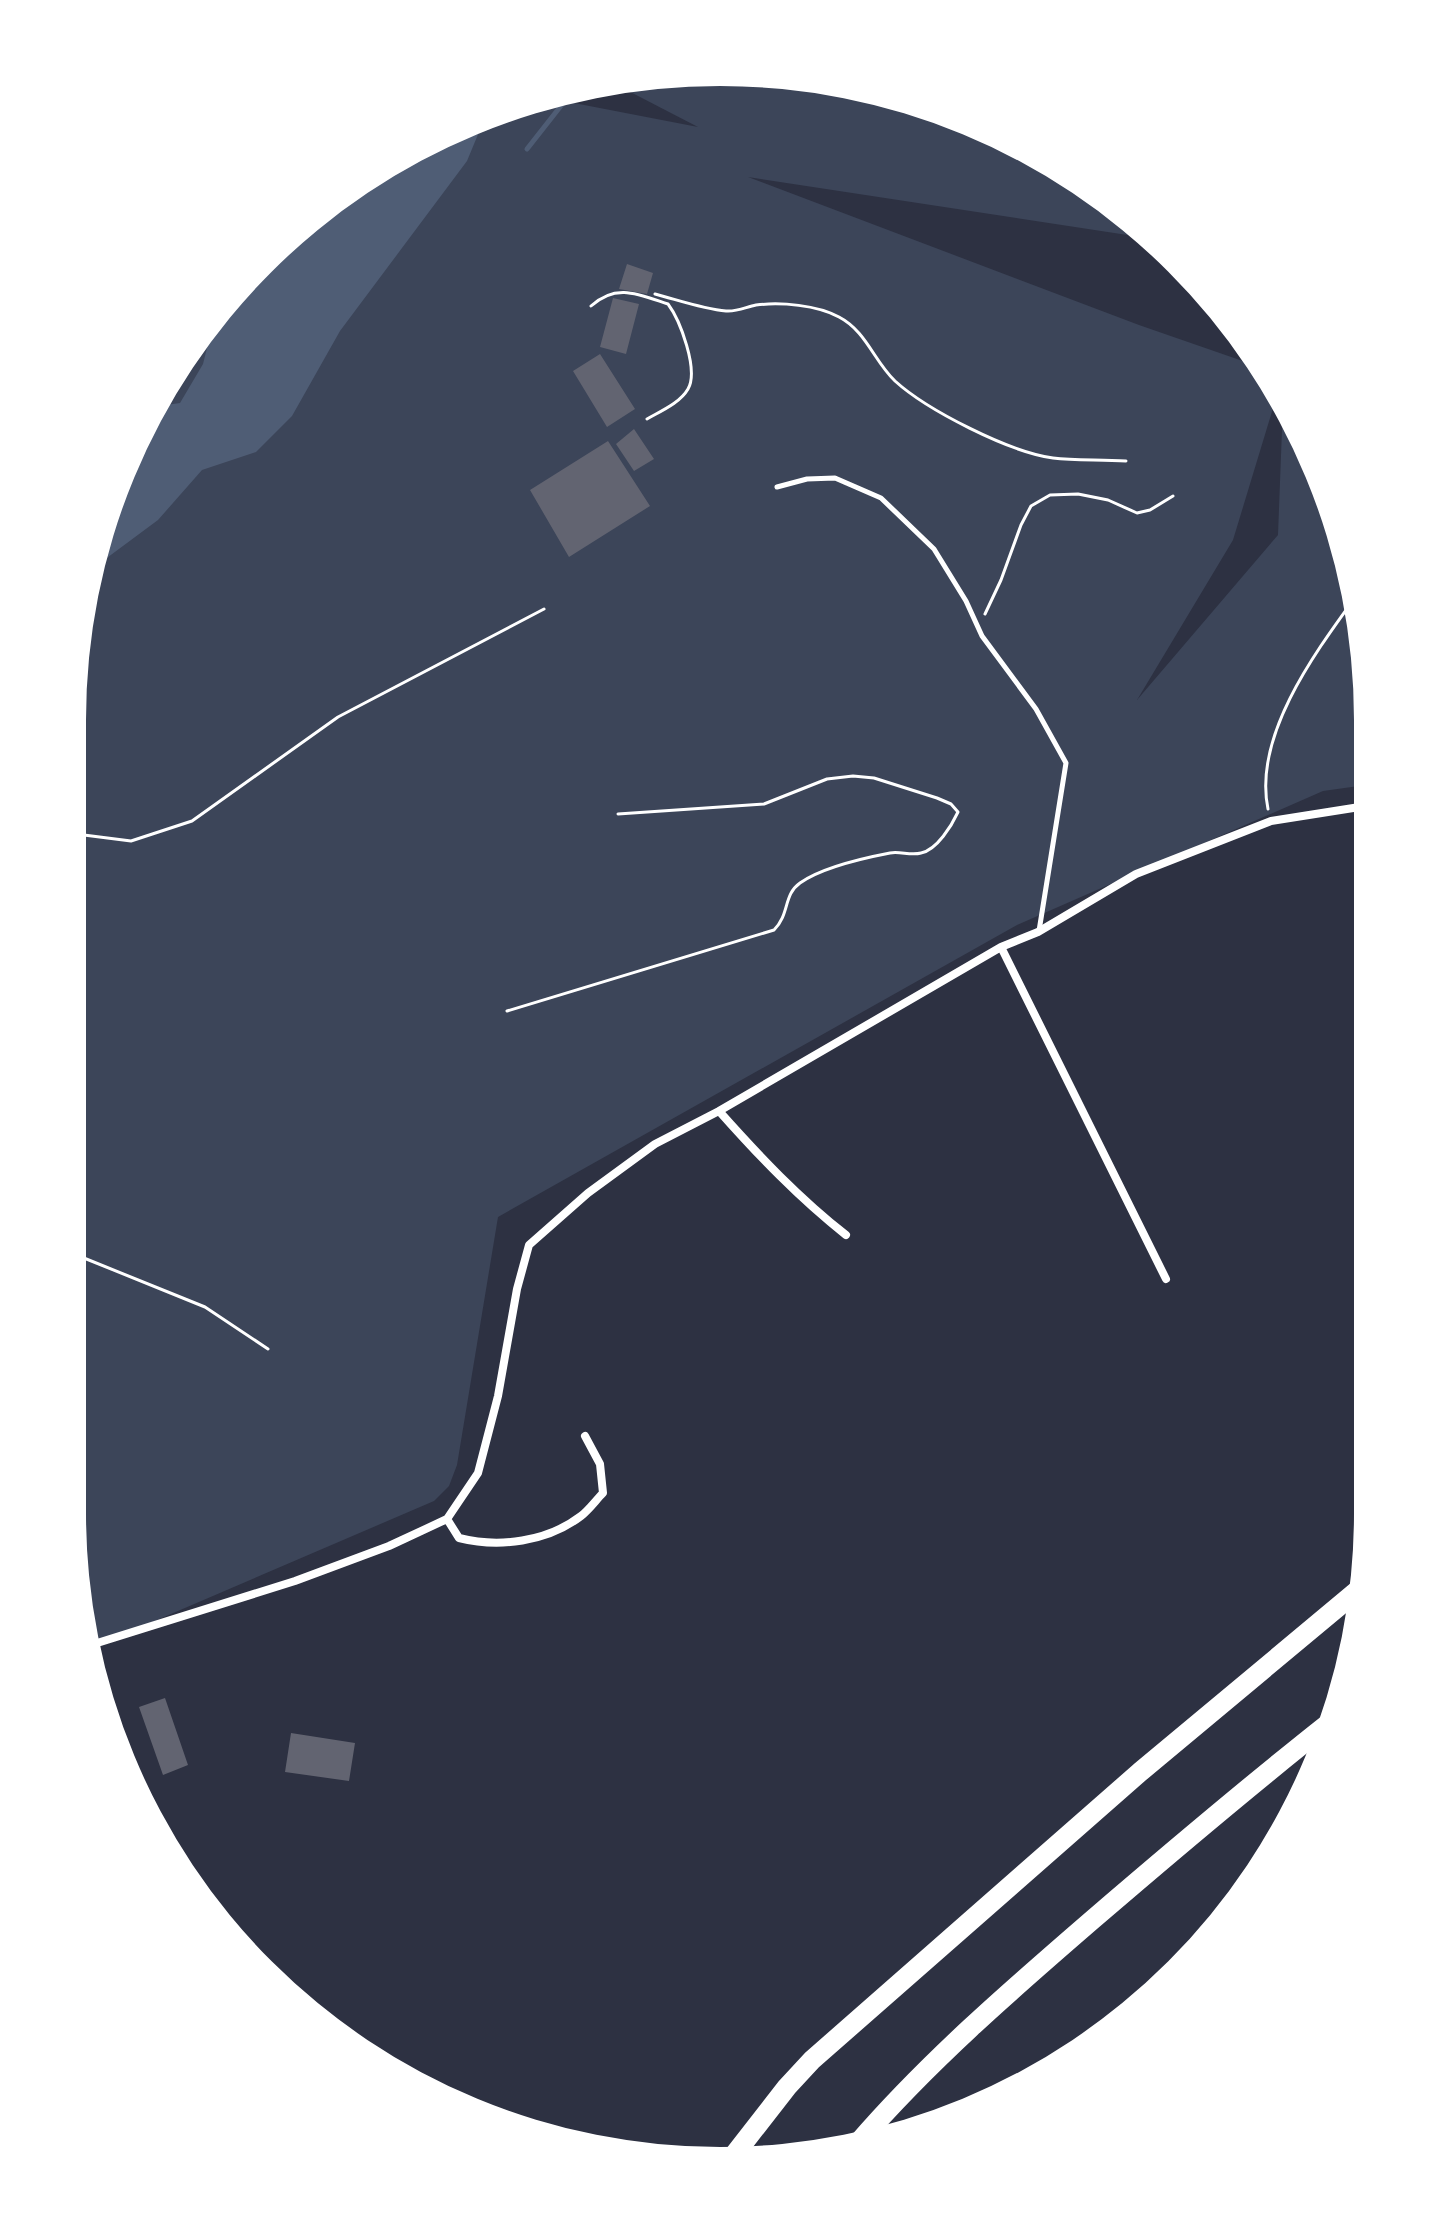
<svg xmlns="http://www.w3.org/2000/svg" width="1440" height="2233" viewBox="0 0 1440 2233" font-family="Signika,sans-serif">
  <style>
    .green { fill: #3c4559 }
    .water { fill: #4f5d75 }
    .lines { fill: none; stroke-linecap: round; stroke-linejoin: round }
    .stream { stroke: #4f5d75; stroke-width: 5 }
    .building { fill: #626471 }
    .path { stroke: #fff; stroke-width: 3 }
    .service { stroke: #fff; stroke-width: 5 }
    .minor { stroke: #fff; stroke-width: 8 }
    .motorway { stroke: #fff; stroke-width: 20 }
  </style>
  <rect width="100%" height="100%" fill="#2d3142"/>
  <path class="green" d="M763 73 888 94 1007 139 1115 206 1147 238 748 177 1139 325 1260 367 1277 395 1233 540 1137 700 1278 535 1283 403C1332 482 1356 583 1366 675 1370 711 1366 749 1366 785L1323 791 1017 925 498 1217 457 1465 449 1486 434 1501 94 1647 72 1513 77 636 122 472 206 325 293 233 396 159 512 106 548 98 698 127 613 83 636 77Z"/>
  <path class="water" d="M476 122 479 132 467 161 340 331 292 416 256 452 202 470 158 520 96 566 122 472 159 406 180 403 203 364 215 316 293 233 396 159Z"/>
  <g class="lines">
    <path class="stream" d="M527 149 571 93"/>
  </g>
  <path class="building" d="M627 264 653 273 647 294 619 289Z
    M613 298 639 304 626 354 600 347Z
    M600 354 635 409 607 427 573 371Z
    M634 429 654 459 634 471 616 444Z
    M608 441 650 506 569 557 530 490Z
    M165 1698 188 1765 163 1775 139 1707Z
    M291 1733 355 1743 349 1781 285 1772Z"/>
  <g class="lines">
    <path class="path" d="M655 294C678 300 703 309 726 311 737 312 746 307 756 305 781 302 817 305 839 317 866 331 874 361 895 381 927 410 1009 452 1053 458 1076 461 1102 459 1126 461
      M591 306C616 283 638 294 668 304 680 320 699 370 688 389 680 403 661 411 647 419
      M985 614 1001 580 1021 525 1031 506 1050 495 1078 494 1108 500 1137 513 1150 510 1173 496
      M1268 809C1253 737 1314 654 1354 599
      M76 834 131 841 192 821 338 717 544 609
      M507 1011 774 930C790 914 783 895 800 883 821 868 864 858 890 853 900 851 911 856 921 853 937 850 952 825 958 812L951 804 937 798 874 778 853 776 827 779 764 804 618 814
      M74 1254 205 1307 268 1349"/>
    <path class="service" d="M777 487 807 479 835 478 881 498 934 549 966 601 982 636 1036 709 1066 763 1039 931"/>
    <path class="minor" d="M1360 806 1366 836
      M1001 947 1166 1279
      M719 1111C759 1156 799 1198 846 1235
      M447 1519 459 1538C499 1548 547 1542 581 1516 589 1510 596 1500 603 1493L600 1464 585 1436
      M94 1644 295 1581 389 1546 447 1519 478 1473 498 1396 517 1289 529 1245 588 1193 655 1144 719 1111 1001 947 1038 932 1136 874 1271 821 1366 806"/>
    <path class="motorway" d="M858 2143C928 2062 1010 1991 1091 1921 1169 1854 1248 1787 1329 1723
      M731 2159 787 2087 812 2060 1140 1772 1363 1586"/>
  </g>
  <path d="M0 0H1440V2233H0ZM720 86H720A634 634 0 0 1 1354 720V1513A634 634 0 0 1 720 2147H720A634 634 0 0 1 86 1513V720A634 634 0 0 1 720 86Z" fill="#fff" fill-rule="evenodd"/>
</svg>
